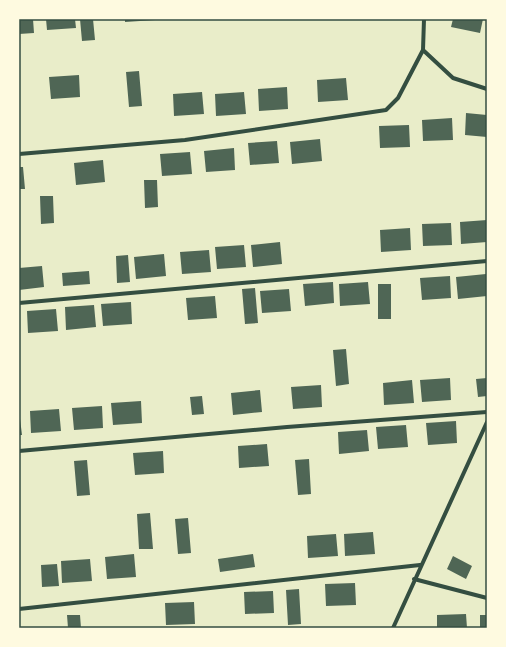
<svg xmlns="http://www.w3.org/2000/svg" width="506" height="647" viewBox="0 0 506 647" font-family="'IBM Plex Sans',sans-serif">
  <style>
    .building { fill: #4f6655 }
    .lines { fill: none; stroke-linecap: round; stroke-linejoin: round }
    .minor { stroke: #344e41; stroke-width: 4 }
    .neatline { fill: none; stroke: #344e41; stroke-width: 1.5 }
  </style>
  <rect width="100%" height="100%" fill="#e9edc9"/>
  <path class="building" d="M19 19H33L34 33 19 34Z
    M46 19H75L76 28 47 30Z
    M80 19H93L95 40 82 41Z
    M125 19H154L155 20 125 22Z
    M453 19H483L480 33 451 27Z
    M139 71 142 106 129 107 126 72Z
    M79 75 80 97 51 99 49 77Z
    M346 78 348 100 318 102 317 80Z
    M287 87 288 109 259 111 258 89Z
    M202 92 204 114 174 116 173 94Z
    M244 92 246 114 216 116 215 94Z
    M466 113 487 115V137L465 135Z
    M452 118 453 140 423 141 422 120Z
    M409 125 410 147 380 148 379 126Z
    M320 139 322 161 292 164 290 142Z
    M277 141 279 163 250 165 248 143Z
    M234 148 235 170 206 172 204 151Z
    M190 152 192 174 162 176 160 154Z
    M103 160 105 182 76 185 74 163Z
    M19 167H23L25 189H19Z
    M144 180H157L158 207 145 208Z
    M40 196H53L54 223 41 224Z
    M487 220V242L461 244 460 222Z
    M451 223 452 245 423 246 422 224Z
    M410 228 411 250 381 252 380 230Z
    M280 242 282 264 253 267 251 245Z
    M244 245 246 267 217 269 215 247Z
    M209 250 211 272 182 274 180 252Z
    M164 254 166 276 136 279 134 257Z
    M128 255 130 282 117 283 116 256Z
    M42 266 44 287 19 290V268Z
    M89 271 90 284 63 286 62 273Z
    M486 274 487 296 458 299 456 277Z
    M450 276 451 298 422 300 420 278Z
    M333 282 334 303 305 306 303 284Z
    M368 282 370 304 340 306 339 284Z
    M378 284H391V319H378Z
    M255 288 258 323 245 324 242 289Z
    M289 289 291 311 262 313 260 291Z
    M215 296 217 318 188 320 186 298Z
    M131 302 132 324 103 326 101 304Z
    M94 305 96 327 66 330 65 307Z
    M56 309 58 331 28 333 27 311Z
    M346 349 349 384 336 386 333 350Z
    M450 378 451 400 422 402 420 380Z
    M487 378V396L478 397 476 379Z
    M412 380 414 403 384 405 383 383Z
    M321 385 322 407 293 409 291 387Z
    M260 390 262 412 233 415 231 393Z
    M202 396 204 414 192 415 190 397Z
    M141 401 142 423 113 425 111 403Z
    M102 406 103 428 74 430 72 408Z
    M59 409 61 431 31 433 30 411Z
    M19 411 22 435H19Z
    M456 421 457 443 428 445 426 423Z
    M406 425 408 447 378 449 376 427Z
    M367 430 369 451 339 454 338 432Z
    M267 444 269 466 239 468 238 446Z
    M163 451 164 473 135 475 133 453Z
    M309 459 311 494 298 495 295 460Z
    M87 460 90 495 77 496 74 461Z
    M150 513 153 549H139L137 514Z
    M188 518 191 553 178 554 175 519Z
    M373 532 375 554 345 556 344 534Z
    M336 534 338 556 308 558 307 536Z
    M134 554 136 577 107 579 105 557Z
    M253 554 255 567 220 572 218 559Z
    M453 556 472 566 466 579 447 569Z
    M90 559 92 581 62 583 61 561Z
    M57 564 59 586 42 587 41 565Z
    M355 583 356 605 326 606 325 584Z
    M299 589 301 624 288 625 286 590Z
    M273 591 274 613 245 614 244 592Z
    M194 602 195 624 166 625 165 603Z
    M466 614 467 628H437V615Z
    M67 615H80L81 628H68Z
    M480 615H487V628H480Z"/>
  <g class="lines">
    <path class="minor" d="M423 50 453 78 487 89
      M19 154 185 140 386 110 398 98 423 50 424 19
      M19 303 487 261
      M19 451 287 427 487 412
      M414 579 487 598
      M19 609 420 565
      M393 628 487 422"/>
  </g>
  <rect width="506" height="647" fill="none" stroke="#fefae0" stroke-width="40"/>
  <rect x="20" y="20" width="466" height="607" class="neatline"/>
</svg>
